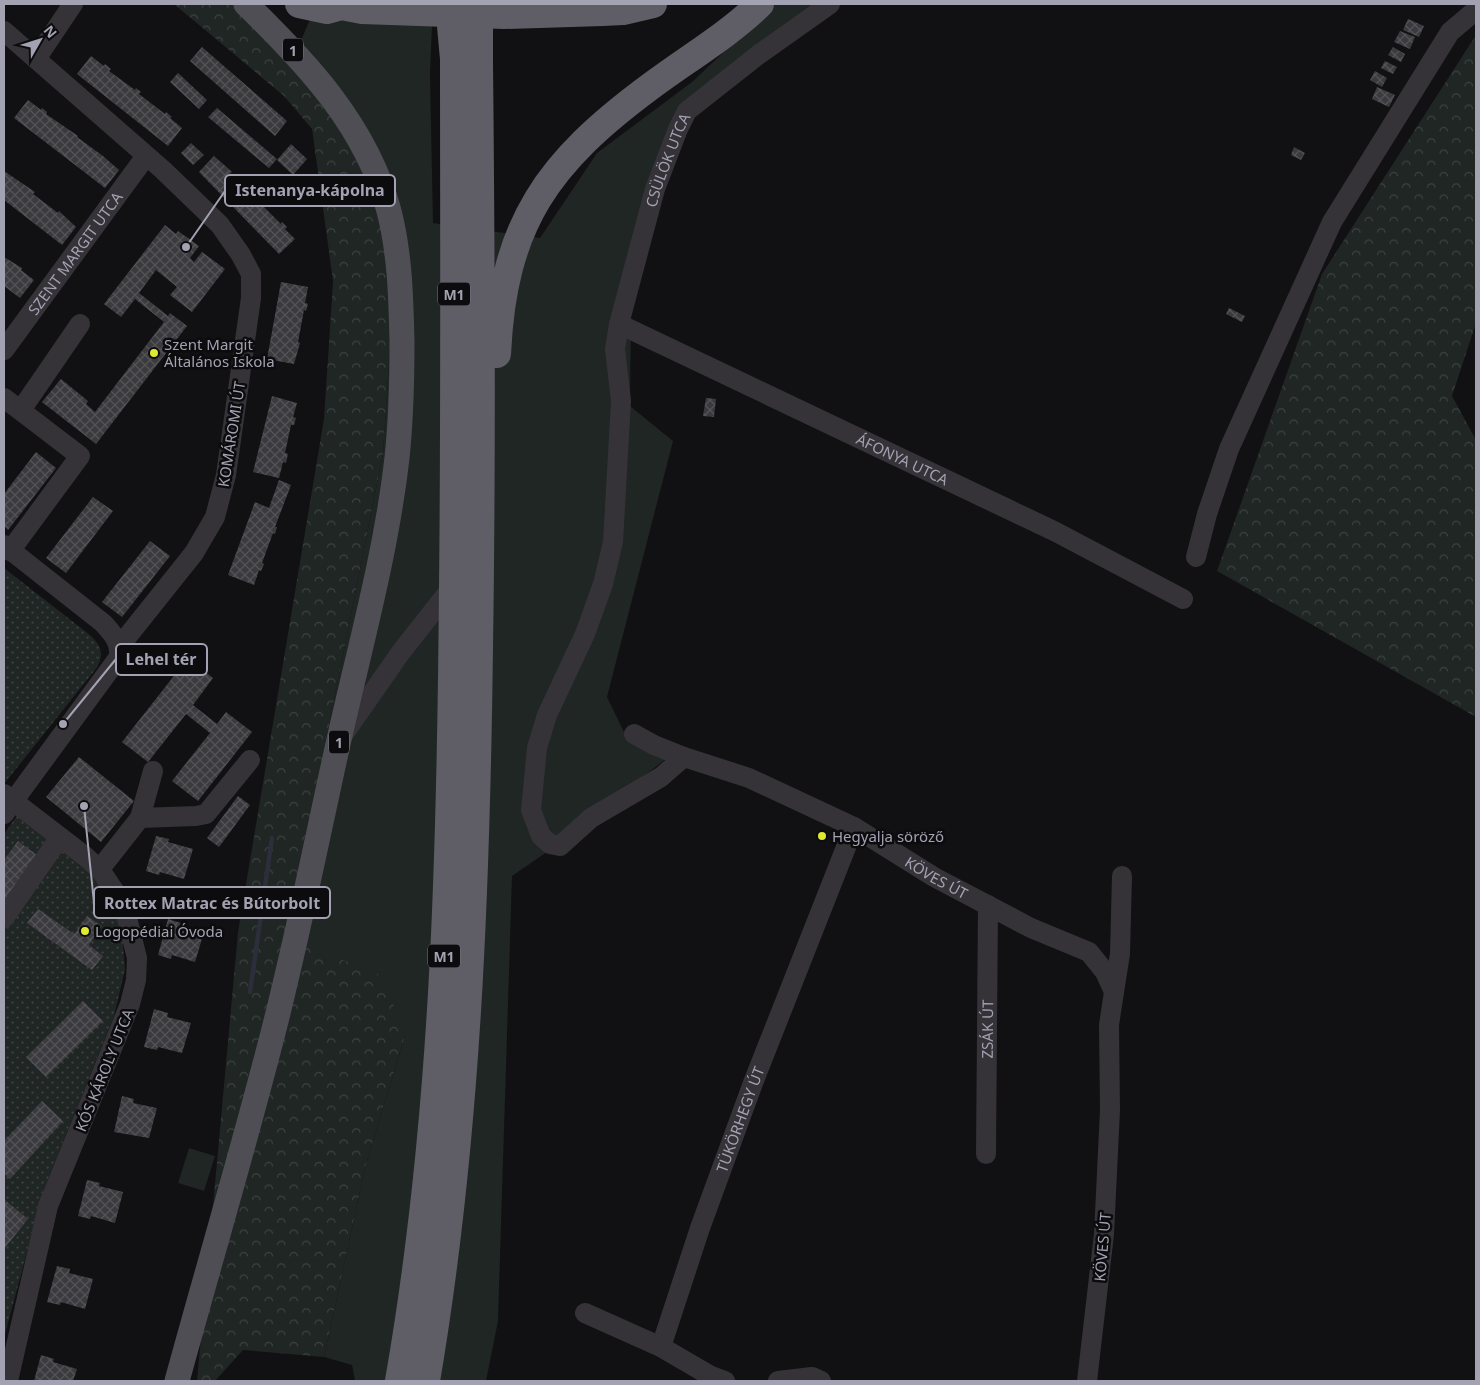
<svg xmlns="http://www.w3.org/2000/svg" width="1480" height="1385" viewBox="0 0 1480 1385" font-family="'Noto Sans',sans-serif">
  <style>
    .grass { fill: #1f2623 }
    .forest { fill: url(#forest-crowns) }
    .park { fill: url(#park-dots) }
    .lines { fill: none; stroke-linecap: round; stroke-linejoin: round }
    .stream { stroke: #2c2f3b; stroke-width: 4.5 }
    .building { fill: url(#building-cross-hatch) }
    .minor { stroke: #353338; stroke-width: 20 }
    .major { stroke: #4f4e55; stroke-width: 25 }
    .highway { stroke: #5f5e67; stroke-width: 28 }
    .highway-bridge { stroke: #5f5e67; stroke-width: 28 }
    .poi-dot { fill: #e0ea30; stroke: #0c0b0d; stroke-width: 2 }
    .labels { text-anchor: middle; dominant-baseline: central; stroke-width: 5; stroke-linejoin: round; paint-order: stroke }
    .shield { fill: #0c0b0d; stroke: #767580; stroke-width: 1 }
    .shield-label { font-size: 14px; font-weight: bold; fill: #a3a2b2 }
    .street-label { font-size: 15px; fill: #a3a2b2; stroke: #0c0b0d }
    .poi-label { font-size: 15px; fill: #a3a2b2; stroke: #0c0b0d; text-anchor: start }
    .leader { fill: none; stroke: #a3a2b2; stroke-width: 2 }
    .callout-dot { fill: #a3a2b2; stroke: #0c0b0d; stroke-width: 2 }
    .callout { fill: #0c0b0d; stroke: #a3a2b2; stroke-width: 2 }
    .callout-label { font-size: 16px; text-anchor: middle; font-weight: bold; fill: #a3a2b2 }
  </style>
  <defs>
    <pattern id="forest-crowns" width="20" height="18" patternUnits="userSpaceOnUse" patternTransform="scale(1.25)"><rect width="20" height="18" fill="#1f2623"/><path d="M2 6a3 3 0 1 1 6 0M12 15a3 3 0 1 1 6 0" fill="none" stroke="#3c4241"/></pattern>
    <pattern id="park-dots" width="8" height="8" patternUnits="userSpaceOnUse" patternTransform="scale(1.25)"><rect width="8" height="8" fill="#1f2623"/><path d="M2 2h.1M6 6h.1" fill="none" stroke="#3c4241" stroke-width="1.8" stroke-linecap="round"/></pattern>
    <pattern id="building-cross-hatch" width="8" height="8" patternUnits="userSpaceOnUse" patternTransform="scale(1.25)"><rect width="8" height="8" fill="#3b3a3f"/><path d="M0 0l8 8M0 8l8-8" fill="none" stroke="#545358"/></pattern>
  </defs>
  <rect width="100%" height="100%" fill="#111012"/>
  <path class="grass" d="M433 4 430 73 433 223 540 238 597 153 692 82 775 4H817L678 110 631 311 630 406 673 441 607 697 627 738 667 758 544 854 512 876 498 1321 486 1381H355L352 1365 324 1357 366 1164 405 1036 287 938 383 453 392 318 295 55 310 19Z
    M189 1148 215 1156 204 1191 178 1183Z"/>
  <path class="forest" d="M174 4H242L349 128 381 212 392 318 383 453 287 938 383 976 405 1036 366 1164 324 1357 243 1350 215 1381H197L238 932 324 419 333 281 312 129 284 96Z
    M1476 35V323L1452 396 1476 440V717L1217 571 1322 274Z"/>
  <path class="park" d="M4 568 90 635C102 646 105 656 95 670L4 784Z
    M18 814 78 858 109 896 122 932 125 970 114 1016 44 1189 4 1338V834Z"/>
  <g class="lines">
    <path class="stream" d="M250 992 272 838"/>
  </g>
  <path class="building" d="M1408 19 1424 26 1419 37 1403 30Z
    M1400 31 1415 37 1410 49 1394 42Z
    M202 47 287 121 275 136 190 61Z
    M1393 47 1405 54 1401 62 1388 55Z
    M91 56 104 66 105 64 111 69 109 71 135 90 136 88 141 92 139 94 165 114 166 112 172 117 170 118 182 128 168 146 77 74Z
    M1385 61 1397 67 1393 74 1381 68Z
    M1375 71 1387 78 1382 87 1370 80Z
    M178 73 207 100 199 109 170 82Z
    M1377 87 1395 95 1389 107 1372 99Z
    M28 100 41 110 42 108 47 112 46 114 78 136 77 137 103 156 119 170 105 188 14 118Z
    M217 108 277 159 269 168 208 117Z
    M191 143 204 155 193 165 181 153Z
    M291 144 307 159 293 175 277 160Z
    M1294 147 1305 153 1301 160 1291 155Z
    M214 156 232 172 230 173 253 196 255 194 260 199 258 201 281 224 282 222 287 227 285 229 295 239 279 254 199 172Z
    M4 171 35 192 33 194 58 213 59 211 76 227 62 245 4 200Z
    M165 225 176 234 178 231 199 246 190 258 194 262 202 252 225 269 192 312 170 295 177 287 156 270 139 293 168 316 170 313 187 326 96 444 42 402 61 379 88 401 86 404 95 412 164 322 135 299 121 317 104 304Z
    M4 257 22 268 21 270 34 280 20 298 4 286Z
    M281 282 308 287 305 303 308 304 306 311 304 310 298 342 300 343 294 364 267 359Z
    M1229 308 1245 316 1242 322 1226 314Z
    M272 396 297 403 293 417 296 418 294 425H291L285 453 288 454 286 463 283 462 279 478 253 472Z
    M706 398 716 399 714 417 703 416Z
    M36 452 56 468 8 530 4 526V494Z
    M279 480 291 485 275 527H277L275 534 273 533 262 563 264 564 261 571 259 570 254 585 228 575 255 502 269 508Z
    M93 497 113 511 66 573 46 558Z
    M150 541 170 556 122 617 102 602Z
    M188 658 213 678 193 705 217 724 226 712 252 732 198 801 172 781 210 733 186 714 148 762 122 742Z
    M79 757 134 801 101 842 46 797Z
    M238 796 250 805 219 847 207 838Z
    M156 836 169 839 168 842 193 849 184 879 160 872 159 875 146 871Z
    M18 841 38 856 4 909V860Z
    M38 909 74 934 87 916 102 926 89 945 103 956 92 970 27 923Z
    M168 919 181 923 180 926 204 932 195 962 172 955 171 959 158 955Z
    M83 1001 103 1021 46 1077 26 1057Z
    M154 1009 168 1013 167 1017 191 1023 182 1053 158 1047 157 1050 144 1047Z
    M122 1096 134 1099 133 1103 157 1108 149 1138 114 1132Z
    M42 1101 63 1121 10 1179 4 1173V1141Z
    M87 1180 100 1183 99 1186 123 1192 115 1223 91 1216 90 1219 78 1216Z
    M5 1200 28 1219 4 1249V1201Z
    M57 1266 70 1269 69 1273 93 1279 85 1309 61 1302 60 1305 47 1302Z
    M41 1355 54 1359 53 1362 77 1369 73 1381H34Z"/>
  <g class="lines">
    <g class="minor">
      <path d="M4 31 163 170 220 225 241 255 251 274V298L226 475 215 517 194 553 119 647"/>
      <path d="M36 59 73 4"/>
      <path id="s1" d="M619 324 1056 532 1183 599"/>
      <path id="s2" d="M4 350 146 156"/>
      <path d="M4 398 80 456 10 551"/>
      <path d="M21 410 80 324"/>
      <path d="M4 545 103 623C112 633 121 642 119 657L4 814"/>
      <path d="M1196 557 1207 514 1229 449 1332 222 1450 32 1476 10"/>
      <path id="s3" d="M634 734 654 745 684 757 749 778 854 827 934 877 1031 928 1089 952 1105 972 1114 992 1109 1025 1110 1110 1104 1234 1087 1381"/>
      <path d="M343 735 401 652 453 586"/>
      <path id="s4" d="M684 757 661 777 591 818 560 846 550 844 541 836 531 810 537 748 547 715 585 634 603 584 613 542 621 401 615 349 619 324 655 189 678 129 687 111 758 55 830 4"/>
      <path d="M4 794 86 857 101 871 115 892 126 914 137 958 136 980 130 1004 48 1206 8 1381"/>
      <path d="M140 818 153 771"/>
      <path d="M103 865 140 818 196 816 206 814 250 760"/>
      <path d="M4 918 60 837"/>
      <path d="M1114 992 1120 954 1122 876"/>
      <path id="s5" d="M986 1154 988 905"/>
      <path d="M585 1313 661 1347 709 1375 725 1381"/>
      <path id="s6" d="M661 1347 700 1228 753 1083 854 827"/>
      <path d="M778 1381 812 1377 821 1381"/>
    </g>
    <path class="major" d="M177 1381C209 1264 244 1147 274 1029 298 935 317 839 338 744 359 650 386 555 397 458 401 420 402 381 402 342 401 298 400 254 389 211 367 127 307 63 246 4"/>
    <path class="highway" d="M299 4 327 10 338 7
      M331 4 362 10 504 15 603 12 623 11 653 4
      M497 354C503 223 548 162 651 86 687 59 727 36 760 4
      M399 1381C445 1118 451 851 453 585 455 410 454 235 454 59
      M426 1381C467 1139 476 892 479 647 482 452 481 257 479 62"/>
    <path class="highway-bridge" d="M449 4 454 59
      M479 62V4"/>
  </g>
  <g class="poi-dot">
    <circle cx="154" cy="353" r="5"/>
    <circle cx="822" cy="836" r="5"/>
    <circle cx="85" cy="931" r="5"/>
  </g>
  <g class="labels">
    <g class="shield">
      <rect x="283" y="38.5" width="20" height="23" rx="4"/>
      <rect x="438" y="282.5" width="32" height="23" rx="4"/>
      <rect x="329" y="730.5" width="20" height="23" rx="4"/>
      <rect x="428" y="944.5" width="32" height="23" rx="4"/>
    </g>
    <g class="shield-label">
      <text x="293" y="50">1</text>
      <text x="454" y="294">M1</text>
      <text x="339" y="742">1</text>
      <text x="444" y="956">M1</text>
    </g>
    <g class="street-label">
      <text stroke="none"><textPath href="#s4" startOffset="876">CSÜLÖK UTCA</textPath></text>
      <text stroke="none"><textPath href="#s2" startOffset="120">SZENT MARGIT UTCA</textPath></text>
      <text transform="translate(231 434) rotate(-81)">KOMÁROMI ÚT</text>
      <text stroke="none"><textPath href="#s1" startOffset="314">ÁFONYA UTCA</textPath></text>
      <text stroke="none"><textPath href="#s3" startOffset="336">KÖVES ÚT</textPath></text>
      <text stroke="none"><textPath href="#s5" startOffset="125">ZSÁK ÚT</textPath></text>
      <text transform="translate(104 1070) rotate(-68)">KÓS KÁROLY UTCA</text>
      <text stroke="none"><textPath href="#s6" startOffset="241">TÜKÖRHEGY ÚT</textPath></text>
      <text transform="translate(1102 1247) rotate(-85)">KÖVES ÚT</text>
    </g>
    <g class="poi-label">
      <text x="164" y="344">Szent Margit<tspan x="164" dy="17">Általános Iskola</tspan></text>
      <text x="832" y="836">Hegyalja söröző</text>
      <text x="95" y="931">Logopédiai Óvoda</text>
    </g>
  </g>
  <path class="leader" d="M186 247L225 191M63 724L116 659M84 806L94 903"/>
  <g class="callout-dot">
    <circle cx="186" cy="247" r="5"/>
    <circle cx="63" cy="724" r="5"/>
    <circle cx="84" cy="806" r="5"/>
  </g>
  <g class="callout">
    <rect x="225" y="175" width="170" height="31" rx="5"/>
    <rect x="116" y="644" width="91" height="31" rx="5"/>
    <rect x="94" y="887" width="236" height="31" rx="5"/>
  </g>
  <g class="callout-label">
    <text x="310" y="196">Istenanya-kápolna</text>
    <text x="161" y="665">Lehel tér</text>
    <text x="212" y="909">Rottex Matrac és Bútorbolt</text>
  </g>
  <rect width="1480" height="1385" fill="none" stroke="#a3a2b2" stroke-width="10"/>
  <g transform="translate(40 40) rotate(51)" stroke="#0c0b0d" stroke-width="4" paint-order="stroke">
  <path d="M0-4L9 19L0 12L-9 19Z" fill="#a3a2b2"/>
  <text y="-8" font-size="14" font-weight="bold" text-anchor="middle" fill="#a3a2b2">N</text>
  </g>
</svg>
